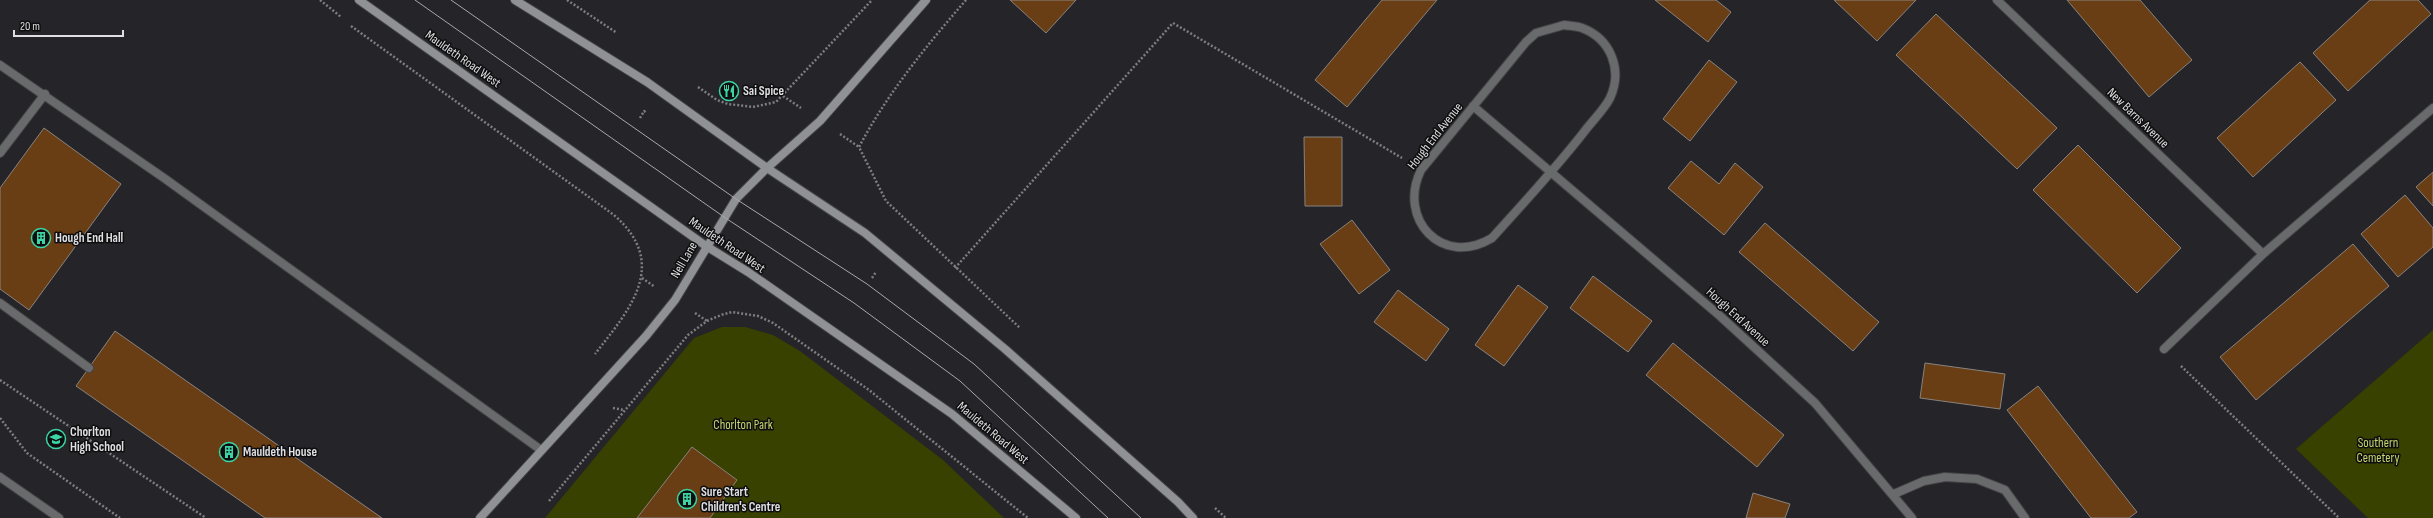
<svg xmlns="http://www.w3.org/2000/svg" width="2433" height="518" viewBox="0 0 2433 518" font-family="'Sofia Sans Condensed',sans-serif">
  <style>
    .green { fill: #394100 }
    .building { fill: #6a3e14; stroke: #888380 }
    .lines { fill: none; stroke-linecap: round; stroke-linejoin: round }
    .lane-casing { stroke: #434246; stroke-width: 10 }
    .street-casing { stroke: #434246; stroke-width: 10 }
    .secondary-casing { stroke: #434246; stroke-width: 10 }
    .path { stroke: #7e7d80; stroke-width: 2.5; stroke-dasharray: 2 2; stroke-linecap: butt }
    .lane { stroke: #696a6c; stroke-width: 8 }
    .street { stroke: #696a6c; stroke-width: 8 }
    .secondary { stroke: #909194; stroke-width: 8 }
    .tram { stroke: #a8a7aa; stroke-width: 1 }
    .labels { text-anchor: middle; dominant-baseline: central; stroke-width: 3; stroke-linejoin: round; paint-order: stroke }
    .street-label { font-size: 13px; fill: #dfdfe1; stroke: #0e0d0f }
    .poi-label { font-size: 13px; font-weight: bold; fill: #dfdfe1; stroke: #0e0d0f; text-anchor: start }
    .park-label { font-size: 13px; fill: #c5d76d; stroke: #0e0d0f }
  </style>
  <rect width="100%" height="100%" fill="#252428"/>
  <path class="green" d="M722 327H745L773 335 800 351 943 460 1004 518H545L694 338Z
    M2433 330V518H2368L2296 449Z"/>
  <path class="building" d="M1010 0H1076L1046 33Z
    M1382 0H1437L1347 107 1315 80Z
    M1655 0H1716L1731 12 1708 42Z
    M1834 0H1916L1877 41Z
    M2067 0H2140L2192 60 2149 97Z
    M2370 0H2418L2431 14 2348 91 2313 53Z
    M1936 14 2057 128 2017 169 1896 55Z
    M1709 60 1737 82 1690 141 1663 119Z
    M2300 62 2336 100 2253 177 2217 138Z
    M44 128 121 184 29 310 0 289V188Z
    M1304 137H1342V206H1305Z
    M2078 145 2181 248 2137 293 2033 190Z
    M1691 161 1719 184 1735 163 1763 187 1724 235 1668 188Z
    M2433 172V206L2416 187Z
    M2405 195 2433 228V247L2398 277 2361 234Z
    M1352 220 1390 270 1359 294 1320 244Z
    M1765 223 1879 322 1853 351 1739 252Z
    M2353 244 2389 286 2256 400 2220 357Z
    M1593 276 1652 321 1628 352 1570 308Z
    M1518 285 1548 307 1504 366 1475 345Z
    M1398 290 1449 329 1426 361 1374 322Z
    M115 331 382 518H265L76 386Z
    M1673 343 1784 435 1757 467 1646 375Z
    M1925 363 2005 374 2000 409 1920 398Z
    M2038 386 2137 512 2129 518H2091L2007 410Z
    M692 447 737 480 710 518H637Z
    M1753 493 1790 504 1785 518H1746Z"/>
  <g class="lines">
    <g class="lane-casing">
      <path id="lane" d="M0 65 164 178 541 450
        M0 153 45 94
        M0 303 89 368
        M0 477 59 518"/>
    </g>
    <g class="street-casing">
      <path id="street" d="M1997 0 2263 254 2433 108
        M1564 25C1570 26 1577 26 1582 28 1611 39 1623 70 1610 98 1604 110 1592 121 1584 132 1555 169 1524 203 1492 238 1442 268 1397 219 1421 170L1526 42 1536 33Z
        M1473 106 1720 316 1815 403 1912 518
        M2164 349 2263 254
        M1894 494 1924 481 1945 477 1977 479 2005 490 2025 518"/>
    </g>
    <g class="secondary-casing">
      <path id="secondary" d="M359 0 706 246 748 272 952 414 1076 518
        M515 0 647 82 767 168 865 233 1005 349 1178 502 1193 518
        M480 518 646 336 675 300 736 199 767 168 820 121 926 0"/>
    </g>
    <path class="path" d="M320 0 341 17
      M567 0 617 33
      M966 0C927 45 887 94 859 147L886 201 1020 328
      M351 26 614 215C670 264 630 309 595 354
      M698 87 717 100 728 104 753 107 776 102 872 0
      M783 96 801 108
      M640 118 644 111 647 113
      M840 134 859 147
      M955 268 1173 23 1402 158
      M642 278 655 287
      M872 278 876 272
      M695 313 707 321
      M2181 366 2339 518
      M0 380 206 518
      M613 408 624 410
      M0 418 27 453 120 518
      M549 501 688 335 707 321 721 315 732 312 758 316 773 323 869 390 1028 518
      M1215 508 1226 518"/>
    <use href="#lane" class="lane"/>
    <use href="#street" class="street"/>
    <use href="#secondary" class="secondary"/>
    <path class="tram" d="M415 0 724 217 854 303 960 381 1108 518
      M451 0 736 199 867 284 974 364 1141 518"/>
  </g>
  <defs>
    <g id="restaurant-ring" transform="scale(1)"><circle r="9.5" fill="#0e0d0f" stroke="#3cd4a4" stroke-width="1.5"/><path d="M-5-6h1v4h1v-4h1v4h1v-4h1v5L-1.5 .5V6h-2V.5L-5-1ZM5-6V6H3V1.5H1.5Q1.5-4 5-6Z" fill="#3cd4a4"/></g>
    <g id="building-ring" transform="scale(1)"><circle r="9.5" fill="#0e0d0f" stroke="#3cd4a4" stroke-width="1.5"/><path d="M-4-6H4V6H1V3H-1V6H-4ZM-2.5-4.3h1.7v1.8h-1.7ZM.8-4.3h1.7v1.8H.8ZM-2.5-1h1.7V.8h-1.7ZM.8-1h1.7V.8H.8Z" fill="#3cd4a4"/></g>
    <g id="school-ring" transform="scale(1)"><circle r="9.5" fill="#0e0d0f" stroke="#3cd4a4" stroke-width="1.5"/><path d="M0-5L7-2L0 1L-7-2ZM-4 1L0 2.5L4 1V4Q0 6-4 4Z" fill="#3cd4a4"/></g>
  </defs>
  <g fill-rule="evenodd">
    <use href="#restaurant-ring" x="729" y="91"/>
    <use href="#building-ring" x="41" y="238"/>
    <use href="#school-ring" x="56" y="439"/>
    <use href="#building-ring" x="229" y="452"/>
    <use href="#building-ring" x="687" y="499"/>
  </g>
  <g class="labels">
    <g class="street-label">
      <text transform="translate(463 59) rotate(35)">Mauldeth Road West</text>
      <text transform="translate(2138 118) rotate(44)">New Barns Avenue</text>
      <text transform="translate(1435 136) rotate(-52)">Hough End Avenue</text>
      <text transform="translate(727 245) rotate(34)">Mauldeth Road West</text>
      <text transform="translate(684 260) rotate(-60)">Nell Lane</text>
      <text transform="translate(1738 317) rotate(42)">Hough End Avenue</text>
      <text transform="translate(993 433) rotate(40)">Mauldeth Road West</text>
    </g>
    <g class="poi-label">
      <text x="743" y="91">Sai Spice</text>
      <text x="55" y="238">Hough End Hall</text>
      <text x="70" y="432">Chorlton<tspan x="70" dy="15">High School</tspan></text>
      <text x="243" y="452">Mauldeth House</text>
      <text x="701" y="492">Sure Start<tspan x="701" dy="15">Children's Centre</tspan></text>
    </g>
    <g class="park-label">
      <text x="743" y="425">Chorlton Park</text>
      <text x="2378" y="443">Southern<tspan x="2378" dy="15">Cemetery</tspan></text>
    </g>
  </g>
  <path d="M14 30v6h109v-6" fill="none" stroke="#dfdfe1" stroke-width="2"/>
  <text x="20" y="30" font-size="12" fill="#dfdfe1" stroke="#0e0d0f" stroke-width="3" paint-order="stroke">20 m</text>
</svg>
